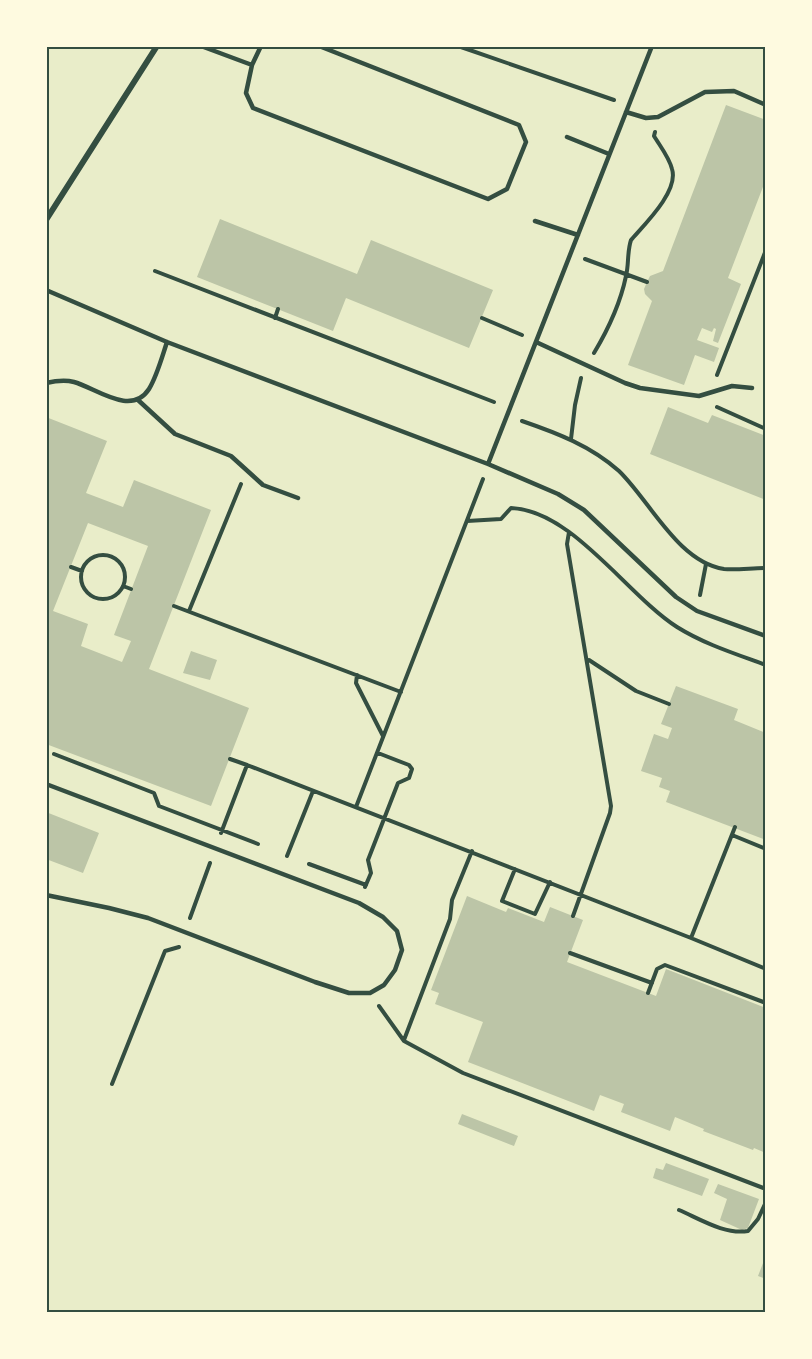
<svg xmlns="http://www.w3.org/2000/svg" width="812" height="1359" viewBox="0 0 812 1359" font-family="Barlow,sans-serif">
  <style>
    .building { fill: #bcc5a7; fill-rule: evenodd }
    .lines { fill: none; stroke-linecap: round; stroke-linejoin: round }
    .path { stroke: #344e41; stroke-width: 4 }
    .service { stroke: #344e41; stroke-width: 4.5 }
    .minor { stroke: #344e41; stroke-width: 6 }
    .neatline { fill: none; stroke: #344e41; stroke-width: 2 }
  </style>
  <rect width="100%" height="100%" fill="#e9edc9"/>
  <path class="building" d="M726 105 766 120V179L728 278 741 284 718 343 713 341 716 329 714 328 712 332 702 328 697 340 719 348 714 362 695 355 684 385 628 365 652 301 645 294 644 289 647 282 650 276 663 271Z
    M220 219 357 274 371 240 493 290 469 348 346 298 333 331 197 277Z
    M668 407 708 423 712 415 766 436V500L650 454Z
    M46 417 107 441 86 493 123 507 134 480 211 510 149 669 249 708 211 806 46 744ZM88 523 148 546 114 635 131 641 122 662 81 646 88 624 53 611Z
    M191 651 217 660 210 680 183 673Z
    M676 686 738 709 734 720 766 733V840L666 802 670 791 659 787 662 778 641 771 654 734 668 739 672 728 661 724Z
    M46 812 99 833 83 873 46 859Z
    M467 896 506 912 508 908 544 922 550 907 583 920 567 962 656 996 666 969 766 1008V1153L754 1148 753 1150 703 1131 704 1129 675 1117 670 1131 621 1112 624 1104 600 1095 594 1111 468 1062 483 1022 435 1004 439 993 431 990Z
    M462 1114 518 1136 514 1146 458 1124Z
    M666 1163 709 1179 702 1196 653 1178 656 1168 663 1170Z
    M718 1184 759 1199 748 1228 742 1230 720 1220 727 1199 714 1193Z
    M765 1258H766V1279L758 1276Z"/>
  <g class="lines">
    <path class="path" d="M458 46 614 100
      M585 259 647 282
      M155 271 494 402
      M275 318 278 309
      M482 318 522 335
      M594 353C609 328 620 305 626 276 629 264 627 252 631 240 645 224 679 191 672 169 669 157 660 146 654 136L655 132
      M717 375 766 250
      M717 407 766 429
      M522 421C557 433 591 446 619 471 650 501 678 562 724 569 737 570 752 568 766 568
      M571 439 575 405 581 378
      M467 521 501 519 511 508C572 510 627 595 677 627 704 644 736 654 766 665
      M569 532 567 544 611 806 610 813 573 916
      M81 577a22 22 0 1 1 44 0a22 22 0 1 1-44 0Z
      M71 567 82 571
      M123 586 131 589
      M700 595 706 564
      M174 606 401 692
      M189 611 241 484
      M589 660 636 691 669 704
      M357 675 356 683 383 736
      M54 754 154 793 159 806 258 844
      M230 759 247 765
      M356 807 483 479
      M221 833 247 765 691 938 766 969
      M732 835 766 849
      M287 856 313 791
      M309 864 366 885
      M515 869 502 901 535 914 550 882
      M365 887 371 873 368 860 398 783 409 778 412 769 409 765 378 753
      M190 918 210 863
      M691 938 735 827
      M570 953 652 983
      M648 993 657 969 665 965 766 1003
      M379 1006 404 1041 463 1073 766 1189
      M404 1040 450 919 452 900 472 851
      M112 1084 165 951 179 947
      M679 1210C700 1219 725 1235 748 1231L758 1219 766 1202"/>
    <path class="service" d="M201 46 252 65
      M261 46 252 65 246 93 253 108 488 199 507 189 526 142 519 125 319 46
      M626 112 646 118 658 117 705 92 734 91 766 105
      M567 137 609 154
      M535 221 578 235
      M46 290 167 342 488 464 558 494 584 510 676 597 697 611 766 636
      M536 342 625 383 640 388 699 396 732 386 752 388
      M46 383C55 381 66 380 74 382 96 388 131 417 149 389 157 376 162 357 167 342
      M138 400 175 434 231 456 263 485 298 498
      M488 464 652 46
      M46 784 359 903 383 917 397 931 402 950 395 970 384 985 370 993H349L315 982 148 918 109 908 46 895"/>
    <path class="minor" d="M46 220 157 46"/>
  </g>
  <rect width="812" height="1359" fill="none" stroke="#fefae0" stroke-width="96"/>
  <rect x="48" y="48" width="716" height="1263" class="neatline"/>
</svg>
